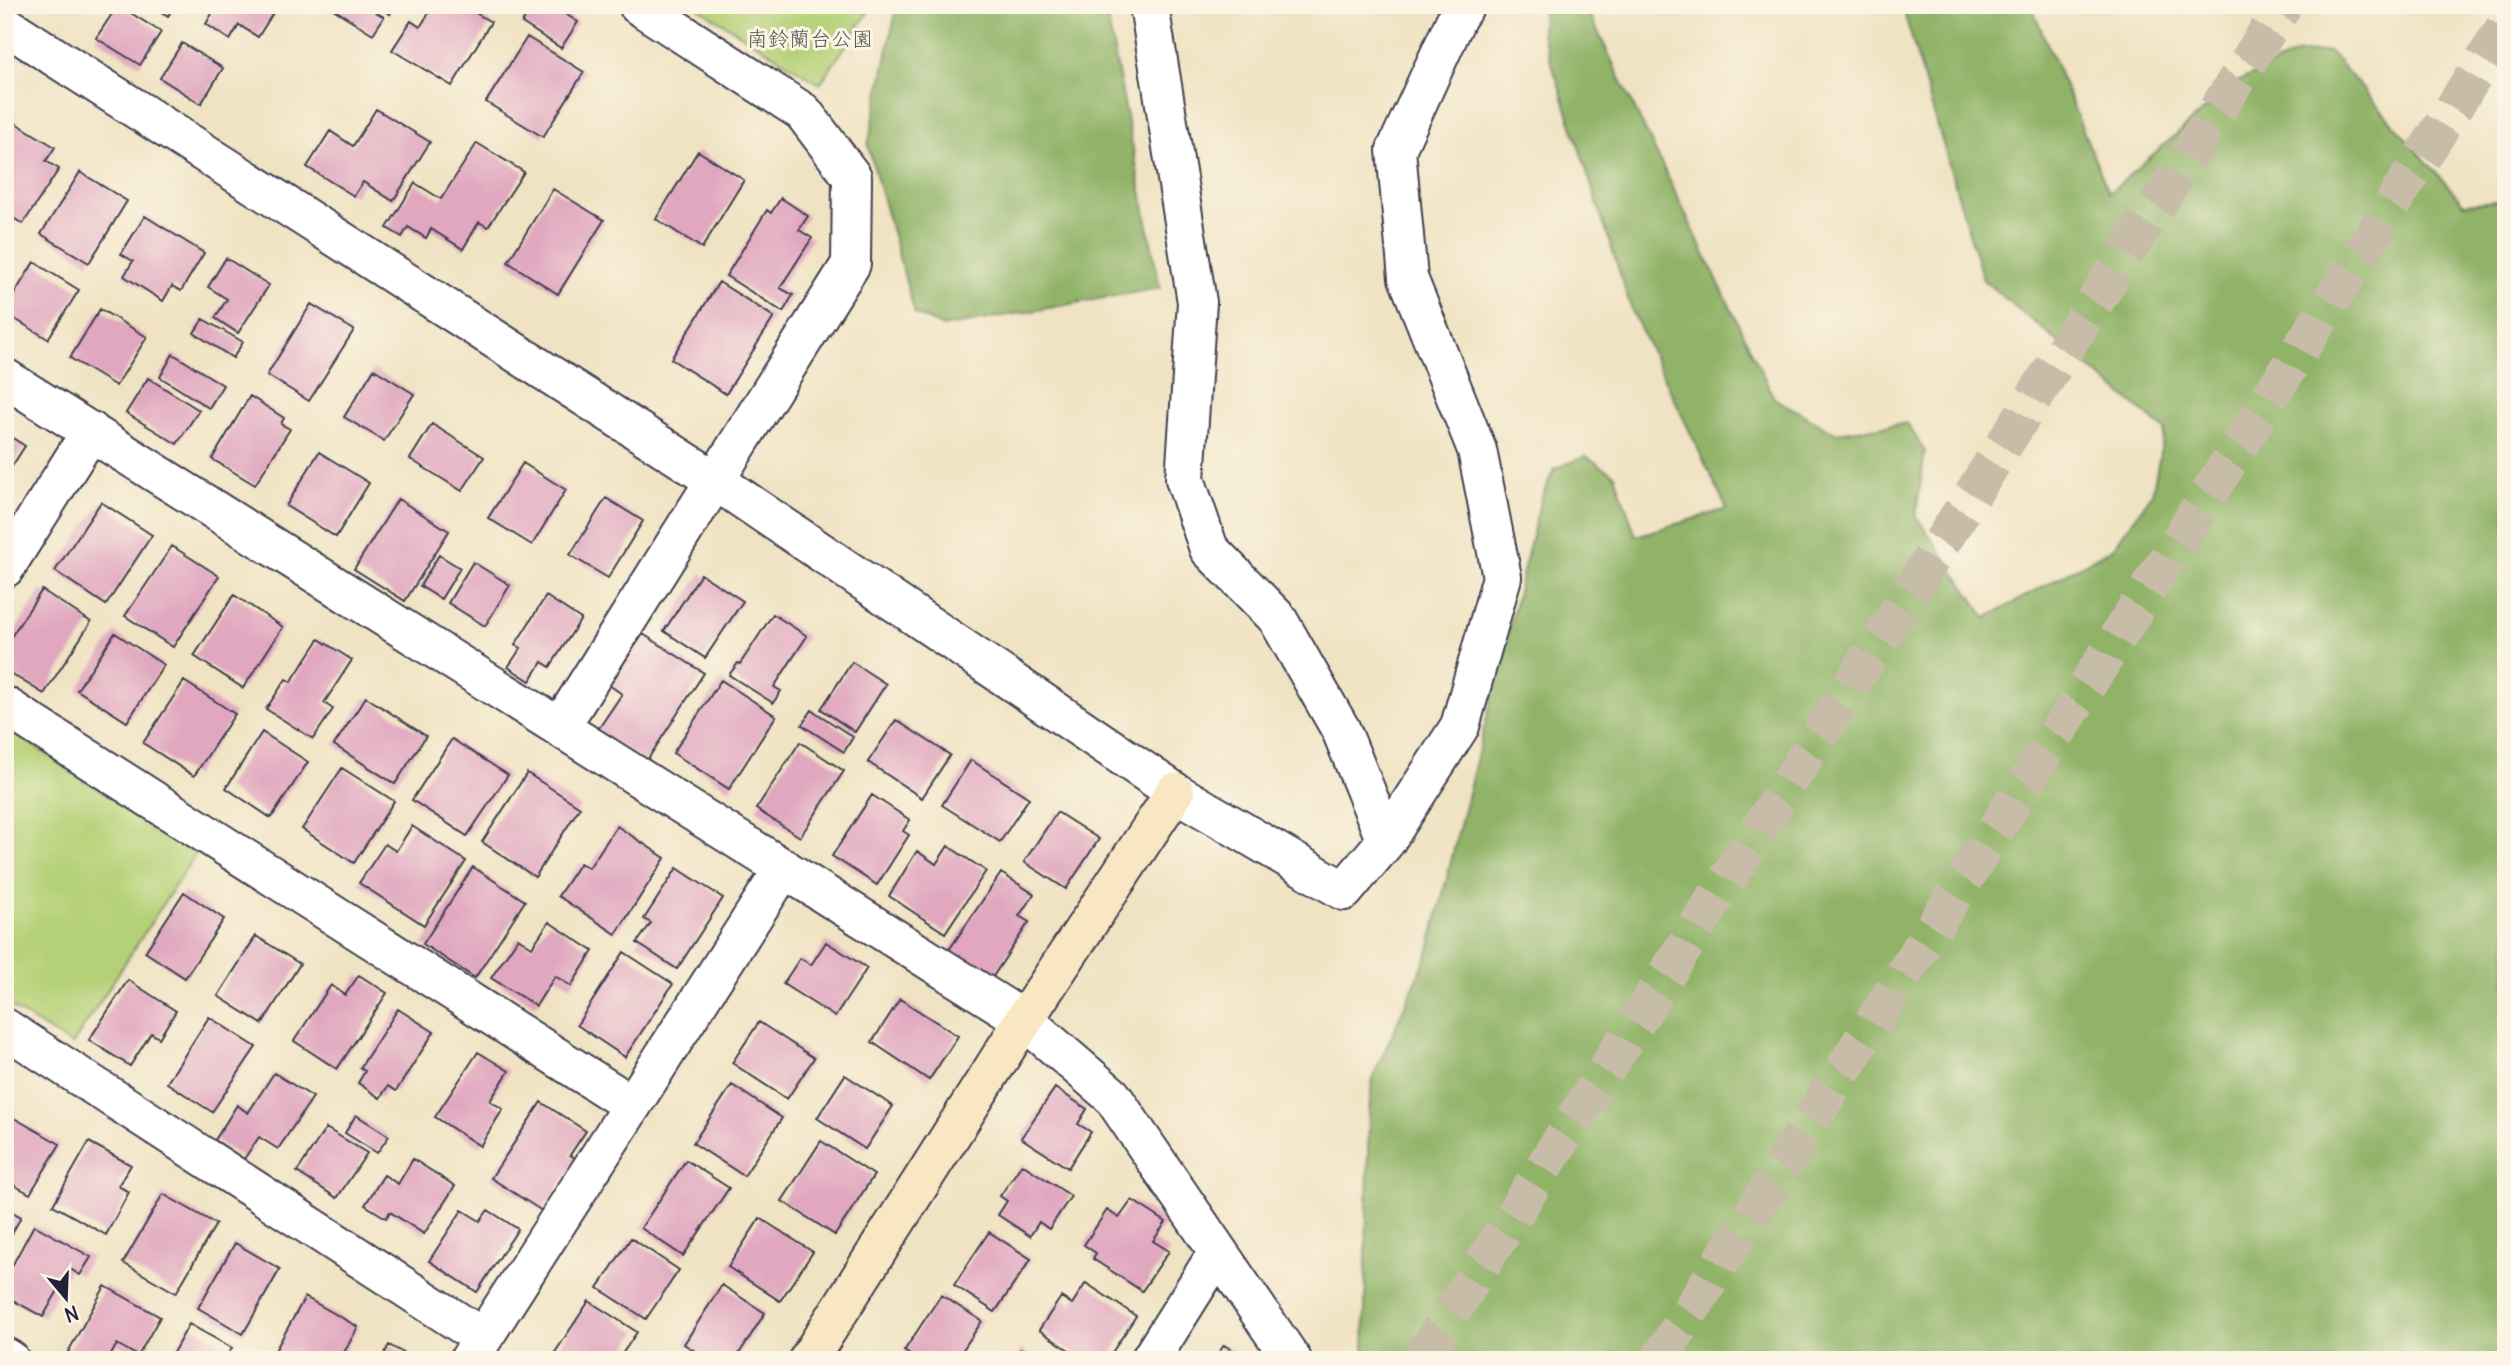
<svg xmlns="http://www.w3.org/2000/svg" width="2511" height="1365" viewBox="0 0 2511 1365" font-family="Delius,'Klee One',sans-serif">
  <style>
    .green { fill: #b5d177; stroke: #6c7a59; stroke-width: 2 }
    .forest { fill: #90b368; stroke: #596a52; stroke-width: 2 }
    .building { fill: #e0a7bf }
    .lines { fill: none; stroke-linecap: round; stroke-linejoin: round }
    .highway-tunnel { stroke: #c7bca8; stroke-width: 38; stroke-dasharray: 38 19; stroke-linecap: butt }
    .street-casing { stroke: #413f4f; stroke-width: 42 }
    .secondary-casing { stroke: #413f4f; stroke-width: 42 }
    .street { stroke: #fff; stroke-width: 38 }
    .secondary { stroke: #f9e7c3; stroke-width: 38 }
    .labels { text-anchor: middle; dominant-baseline: central; stroke-width: 6; stroke-linejoin: round; paint-order: stroke }
    .park-label { font-size: 21px; fill: #4e574d; stroke: #fcf5e5 }
  </style>
  <rect width="100%" height="100%" fill="#fcf5e5"/>
  <filter id="ink" filterUnits="userSpaceOnUse"><feTurbulence type="fractalNoise" baseFrequency=".0143" numOctaves="2"/><feDisplacementMap in="SourceGraphic" scale="14" xChannelSelector="R" yChannelSelector="G"/><feConvolveMatrix kernelMatrix="1 2 1 2 8 2 1 2 1" color-interpolation-filters="sRGB"/></filter>
  <filter id="wash" filterUnits="userSpaceOnUse"><feTurbulence type="fractalNoise" baseFrequency=".00686" numOctaves="4" result="noise"/><feDisplacementMap in="SourceGraphic" scale="28" xChannelSelector="R" yChannelSelector="G"/><feGaussianBlur stdDeviation="1.57" result="paint"/><feColorMatrix in="noise" values="0 0 0 0 0 0 0 0 0 0 0 0 0 0 0 0 0 1.4 0 .05"/><feComposite in="paint" operator="in"/></filter>
  <g filter="url(#wash)">
    <rect width="100%" height="100%" fill="#f0e3c3"/>
    <path class="green" d="M694 5H873L820 84Z
      M5 727 196 853 72 1045 5 1003Z"/>
    <path class="forest" d="M897 5H1105L1160 288 943 327 915 314 868 146Z
      M1543 5H1585L1774 398 1836 433 1907 423 1925 451 1916 516 1986 618 2113 548 2152 494 2165 430 1983 280 1902 5H2031L2109 193 2235 83 2295 54 2329 51 2464 204 2506 200V1360H1403L1364 1356 1369 1111 1373 1077 1428 954 1541 499 1554 469 1586 456 1615 475 1636 536 1727 509 1632 311 1542 33Z"/>
    <g id="blocks">
      <path class="building" d="M118 5 161 32 140 65 96 38Z
        M151 5H175L168 16Z
        M217 5H272L276 8 258 37 239 25 230 40 206 24Z
        M327 5H364L384 17 373 34Z
        M375 5H395L390 14Z
        M434 5H473L471 10 491 22 452 86 392 50 411 21 420 27Z
        M533 5H551L578 22 561 48 522 23Z
        M527 37 584 72 543 137 486 102Z
        M182 43 223 68 201 104 160 78Z
        M376 109 430 142 393 201 363 182 354 196 307 167 330 131 353 146Z
        M12 121 55 147 46 161 59 169 23 224 5 213V132Z
        M477 143 524 172 488 227 479 222 463 249 431 229 426 238 408 227 402 237 387 228 415 183 441 199Z
        M698 151 744 180 702 248 656 219Z
        M80 172 127 201 89 263 41 234Z
        M553 189 604 220 558 294 508 262Z
        M781 198 808 216 799 230 812 238 780 288 793 295 783 312 726 276 767 210 771 213Z
        M145 216 204 253 181 291 172 286 163 301 124 276 133 261 121 254Z
        M226 258 269 285 238 333 215 318 227 299 208 287Z
        M34 262 79 290 48 339 5 313V309Z
        M719 282 774 317 726 394 671 359Z
        M311 304 354 330 309 401 267 375Z
        M100 309 147 337 116 386 70 358Z
        M203 319 243 342 233 358 194 333Z
        M173 354 223 385 209 408 160 377Z
        M374 369 414 394 384 441 344 417Z
        M148 378 199 410 177 444 126 413Z
        M250 396 284 418 281 424 290 429 255 485 212 459Z
        M432 424 484 457 462 491 410 459Z
        M5 433 25 446 5 477Z
        M319 452 369 483 336 537 286 506Z
        M523 463 566 490 532 545 488 518Z
        M606 498 643 521 608 578 570 555Z
        M398 499 449 531 405 601 354 569Z
        M101 502 152 535 106 605 55 571Z
        M172 546 219 576 173 647 125 616Z
        M439 555 460 568 441 599 420 586Z
        M473 562 510 585 485 626 448 603Z
        M701 574 743 601 705 658 664 631Z
        M42 590 91 622 44 694 5 670V646Z
        M234 595 283 627 243 688 194 656Z
        M546 596 581 619 550 667 542 662 530 681 508 667 521 648 515 645Z
        M773 614 807 636 774 687 781 691 773 703 729 675 738 663 740 664Z
        M115 633 164 665 127 722 77 690Z
        M643 634 704 673 646 762 597 731 622 694 609 685Z
        M319 639 352 660 324 703 333 709 313 739 266 709 286 679 291 682Z
        M852 662 886 684 855 732 821 709Z
        M721 680 776 716 729 789 673 753Z
        M184 681 235 714 194 776 143 743Z
        M366 697 426 736 395 784 334 745Z
        M812 710 853 737 844 752 802 725Z
        M896 720 950 755 922 798 868 762Z
        M262 732 308 762 271 818 226 788Z
        M452 739 508 775 467 836 412 800Z
        M800 742 844 771 800 837 756 809Z
        M971 760 1029 798 1000 842 942 805Z
        M342 768 394 801 354 863 302 829Z
        M527 773 580 807 535 877 482 842Z
        M872 795 910 820 903 831 909 835 877 885 832 856Z
        M1057 812 1099 839 1066 889 1024 862Z
        M412 826 466 861 424 925 359 883 385 844 396 851Z
        M617 826 665 858 616 934 558 896 580 863 589 868Z
        M948 846 986 871 945 933 889 896 917 851 936 864Z
        M473 867 525 901 475 978 423 944Z
        M677 868 723 898 677 969 637 943 651 923 644 919Z
        M1001 873 1034 894 1019 916 1029 922 990 981 947 953Z
        M184 892 224 919 185 978 145 952Z
        M549 922 593 951 571 986 555 976 536 1006 491 978 518 938 532 947Z
        M256 936 300 964 262 1024 218 996Z
        M826 942 867 968 835 1017 783 984 800 958 811 965Z
        M624 952 673 984 625 1057 577 1025Z
        M359 975 387 993 337 1069 294 1041 331 985 345 995Z
        M128 980 176 1011 159 1038 151 1033 130 1066 89 1040Z
        M900 999 958 1036 929 1080 872 1042Z
        M398 1009 434 1032 396 1091 388 1086 380 1098 358 1083 365 1071 360 1068Z
        M209 1017 256 1047 212 1112 167 1083Z
        M759 1022 814 1058 787 1099 732 1063Z
        M478 1052 509 1071 490 1101 503 1109 480 1146 435 1117Z
        M274 1073 313 1097 278 1149 259 1137 244 1159 215 1140 237 1105 248 1113Z
        M845 1075 893 1106 865 1149 817 1118Z
        M732 1085 782 1118 744 1176 693 1143Z
        M1055 1088 1087 1109 1078 1124 1091 1132 1068 1168 1021 1138Z
        M541 1102 586 1131 570 1155 577 1159 542 1211 491 1178Z
        M5 1113 60 1144 30 1194 5 1180Z
        M356 1115 389 1136 377 1153 345 1133Z
        M326 1128 367 1153 337 1198 297 1172Z
        M821 1141 874 1175 835 1235 782 1201Z
        M89 1142 131 1165 118 1186 129 1192 106 1235 53 1205Z
        M413 1159 455 1186 424 1234 390 1212 386 1218 365 1205 384 1175 398 1184Z
        M686 1160 729 1188 683 1256 641 1228Z
        M1022 1164 1071 1196 1049 1229 1039 1222 1030 1236 998 1215 1007 1201 1000 1196Z
        M163 1194 216 1224 176 1293 123 1263Z
        M1132 1200 1166 1222 1153 1241 1169 1251 1142 1291 1093 1259 1096 1253 1084 1245 1107 1210 1119 1218Z
        M5 1208 21 1217 5 1246Z
        M462 1210 480 1221 488 1210 518 1229 477 1292 429 1261Z
        M760 1218 813 1252 780 1301 728 1267Z
        M34 1225 91 1257 80 1275 70 1269 43 1317 5 1296V1279Z
        M989 1232 1031 1259 995 1312 954 1285Z
        M631 1238 679 1270 646 1319 598 1288Z
        M235 1243 280 1269 243 1334 198 1308Z
        M1086 1283 1136 1316 1107 1360H1084L1039 1330 1061 1297 1072 1304Z
        M722 1285 765 1313 735 1360H709L684 1344Z
        M105 1286 160 1317 138 1356 117 1344 108 1360H83L68 1352Z
        M941 1295 982 1321 956 1360H917L904 1351Z
        M305 1297 358 1327 340 1360 271 1358Z
        M589 1301 637 1332 618 1360H550Z
        M189 1324 232 1348 225 1360H169Z
        M389 1345 416 1360H381Z
        M1224 1345 1248 1360H1214Z
        M1021 1349 1038 1360H1014Z"/>
    </g>
  </g>
  <g filter="url(#ink)">
    <use href="#blocks" fill-opacity="0" stroke="#413f4f" stroke-width="2"/>
    <g class="lines">
      <path class="highway-tunnel" d="M1421 1360 2284 5
        M1659 1360 2506 25"/>
      <g class="street-casing">
        <path id="street" d="M1149 5 1197 302 1185 479 1209 549 1277 618 1341 730 1386 841
          M5 25 716 481 1175 792 1344 891 1386 841 1460 726 1502 577 1477 450 1408 278 1396 150 1457 17 1465 5
          M5 378 1024 1020 1112 1096 1292 1360
          M5 568 91 431
          M5 706 632 1105
          M560 727 851 264 852 177 803 112 638 5
          M5 1028 483 1338
          M5 1357 10 1360
          M469 1360 784 868
          M1150 1360 1218 1252"/>
      </g>
      <g class="secondary-casing">
        <path id="secondary" d="M808 1360 1024 1020 1175 792"/>
      </g>
      <use href="#street" class="street"/>
      <use href="#secondary" class="secondary"/>
    </g>
  </g>
  <g class="labels">
    <g class="park-label">
      <text x="810" y="38">南鈴蘭台公園</text>
    </g>
  </g>
  <rect width="2511" height="1365" fill="none" stroke="#fcf5e5" stroke-width="28"/>
  <g transform="translate(66 1298) rotate(161)" stroke="#fcf5e5" stroke-width="5" paint-order="stroke">
  <path d="M0-5L12 26L0 18L-12 26Z" fill="#22223b"/>
  <text y="-10" font-size="19" font-weight="bold" text-anchor="middle" fill="#22223b">N</text>
  </g>
</svg>
